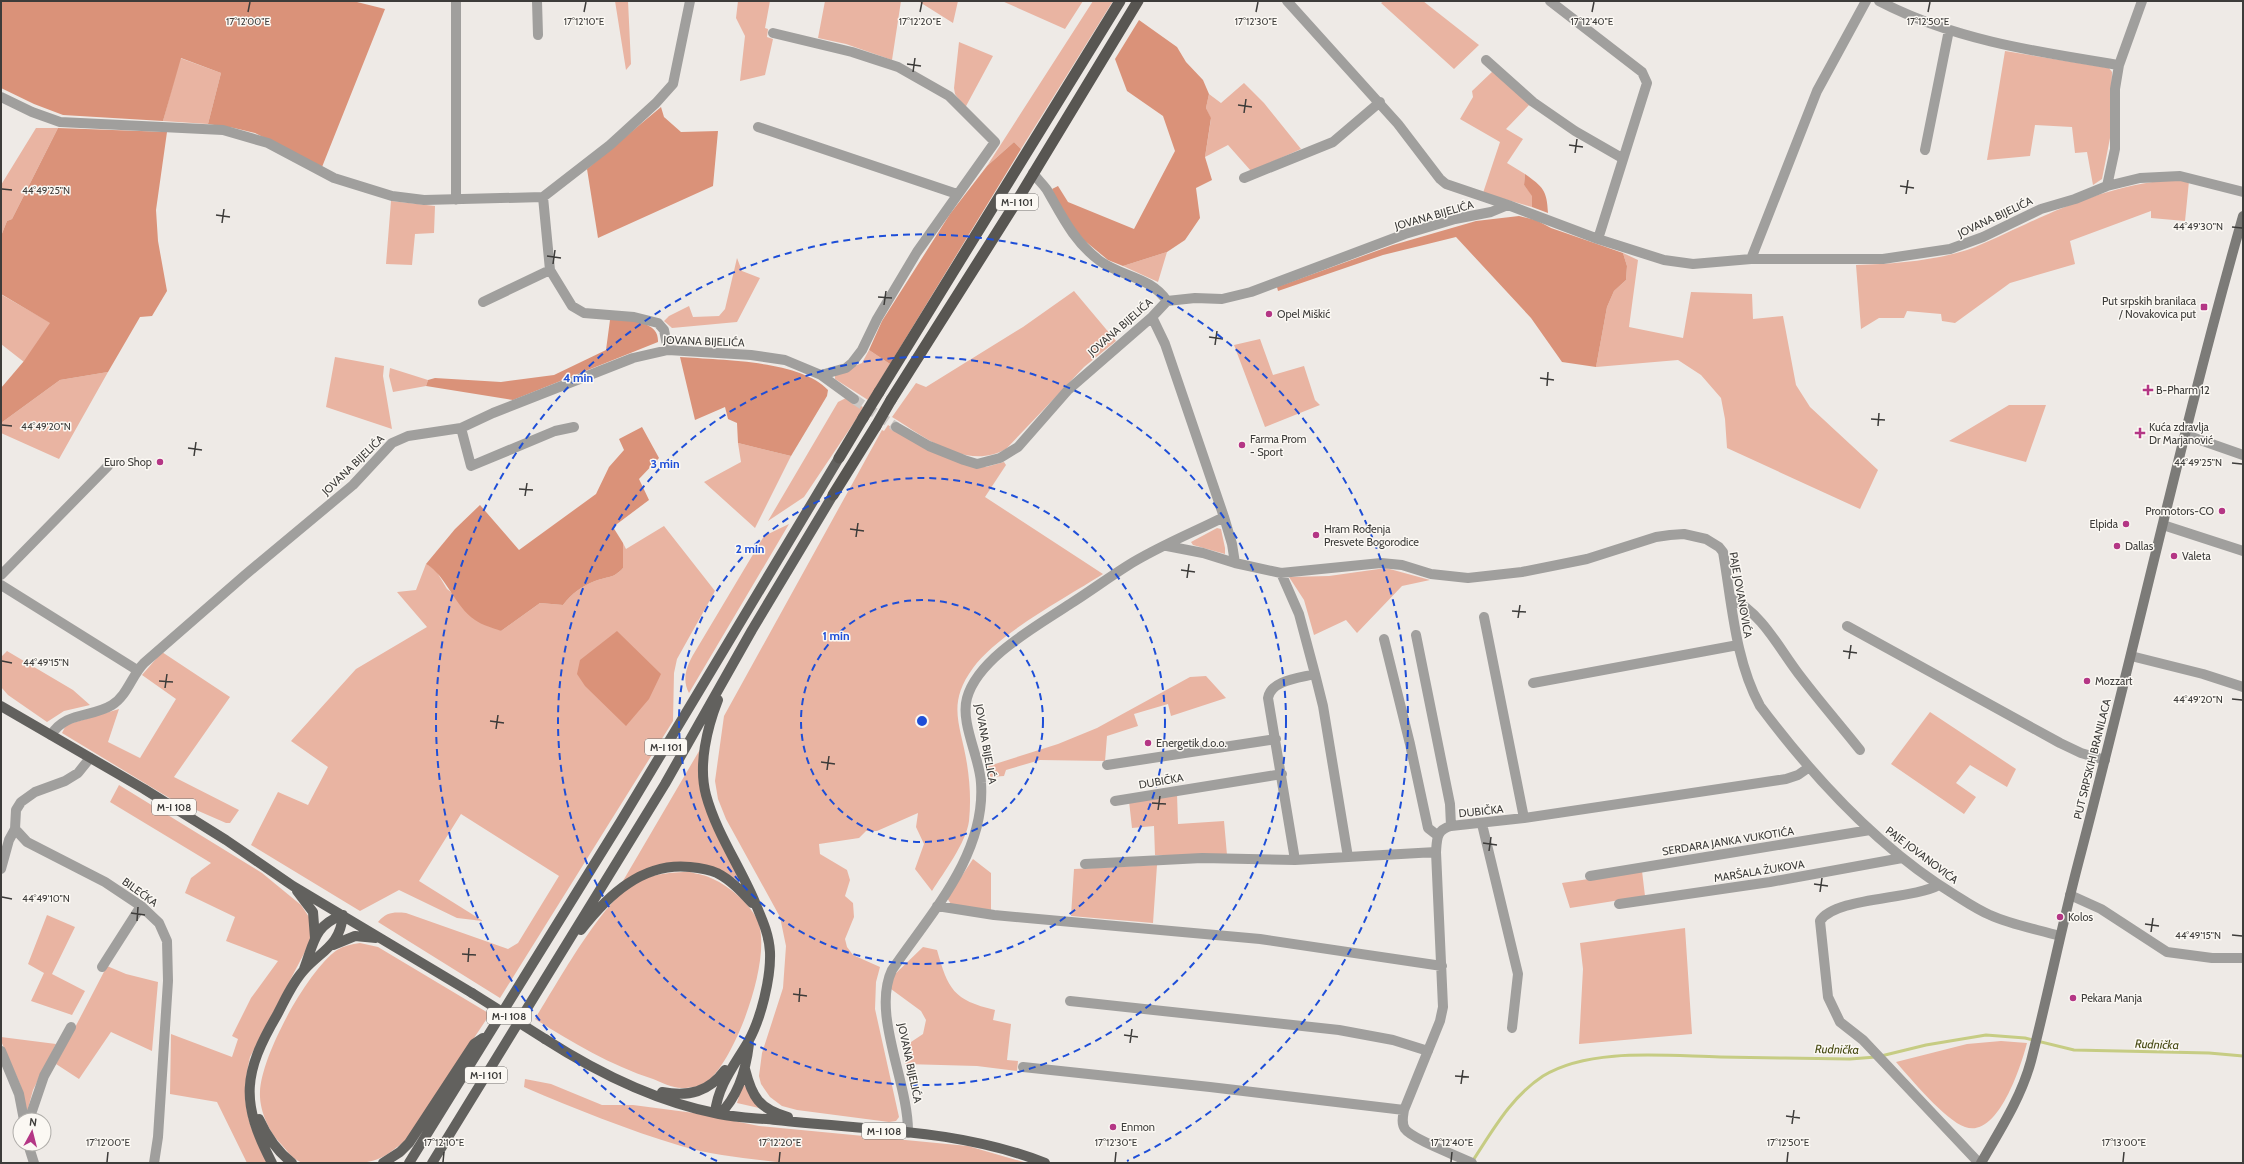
<svg xmlns="http://www.w3.org/2000/svg" width="2244" height="1164" viewBox="0 0 2244 1164" font-family="Cabin,sans-serif">
  <style>
    .green { fill: #e9b4a2 }
    .forest { fill: #da9279 }
    .lines { fill: none; stroke-linecap: round; stroke-linejoin: round }
    .stream { stroke: #c6cc83; stroke-width: 3 }
    .minor-tunnel { stroke: #cbc7c4; stroke-width: 10; stroke-dasharray: 10 5; stroke-linecap: butt }
    .minor { stroke: #a09f9d; stroke-width: 10 }
    .secondary { stroke: #7c7b78; stroke-width: 10 }
    .primary { stroke: #62615e; stroke-width: 10 }
    .trunk { stroke: #585652; stroke-width: 11 }
    .primary-bridge { stroke: #62615e; stroke-width: 10 }
    .trunk-bridge { stroke: #585652; stroke-width: 11 }
    .ticks { fill: none; stroke: #3d3c3a; stroke-width: 1.5 }
    .ring { fill: none; stroke: #1d4ed8; stroke-width: 2; stroke-dasharray: 7 5 }
    .poi-dot { fill: #b43685; stroke: #fbf8f3; stroke-width: 1.5 }
    .labels { text-anchor: middle; dominant-baseline: central; stroke-width: 3; stroke-linejoin: round; paint-order: stroke }
    .shield { fill: #fbf8f3; stroke: #767472; stroke-width: 1 }
    .shield-label { font-size: 10px; font-weight: bold; fill: #3d3c3a }
    .street-label { font-size: 11px; fill: #3d3c3a; stroke: #fbf8f3 }
    .poi-label { font-size: 11px; fill: #3d3c3a; stroke: #fbf8f3; text-anchor: start }
    .water-label { font-size: 12px; font-style: italic; fill: #464912; stroke: #fbf8f3 }
    .ticks-label { font-size: 10px; text-anchor: middle; fill: #3d3c3a; stroke: #fbf8f3; stroke-width: 3; stroke-linejoin: round; paint-order: stroke }
    .centre { fill: #1d4ed8; stroke: #fbf8f3; stroke-width: 2 }
    .ring-label { font-size: 12px; text-anchor: middle; font-weight: bold; fill: #1d4ed8; stroke: #fbf8f3; stroke-width: 3; stroke-linejoin: round; paint-order: stroke }
  </style>
  <rect width="100%" height="100%" fill="#eeeae6"/>
  <path class="green" d="M615 1H628L631 64 626 70Z
    M738 1H770L765 28 768 29 767 37 773 39 765 75 740 81 745 36 736 18Z
    M825 1H901L892 60 846 44 818 38Z
    M918 1H958L953 23Z
    M1002 1H1083L1065 29Z
    M1093 1H1113L1021 149 1014 142 987 166Z
    M1384 1H1423L1479 45 1454 69 1381 3Z
    M959 42 993 56 965 108 955 94 954 88Z
    M2005 51 2109 68 2112 72 2110 138 2102 179 2093 185 2087 152 2075 153 2072 127 2035 125 2030 156 1987 160Z
    M180 58 221 73 208 124 163 121Z
    M1493 71 1530 104 1506 129 1523 139 1507 163 1525 174 1524 185 1532 195V207L1483 193 1500 142 1460 119 1473 97 1472 91Z
    M1244 83 1264 103 1301 149 1251 171 1228 145 1205 157 1211 119 1206 108 1209 94 1221 103Z
    M36 128H58L12 219 7 221 1 236V185Z
    M2170 180 2189 181 2185 221 2151 218V211L2070 241 2075 264 2010 283 1955 323 1942 321 1941 314 1907 311 1904 318H1879L1861 329 1856 265C1893 264 1932 261 1967 250 1987 243 2007 232 2026 224 2071 203 2120 184 2170 180Z
    M391 201 435 206 434 233 415 234 412 265 386 264Z
    M1167 252 1158 282 1123 266Z
    M1623 253 1638 260 1629 327 1683 338 1691 292 1752 294 1753 319 1783 316 1796 385 1810 407 1878 470 1860 509 1727 448 1725 419 1721 398 1701 375 1678 360 1596 367 1607 307 1614 291 1626 280 1627 266Z
    M737 258 742 271 760 278 737 322 672 328 664 321 669 316 689 306 693 317 719 316 725 309Z
    M1074 291 1116 341 1084 367 1006 449C967 471 926 438 892 417L916 383 926 387 1023 327Z
    M2 295 51 323 24 362 1 344Z
    M1260 339 1273 375 1304 366 1315 400 1320 405 1265 427 1234 345Z
    M869 350 890 364 868 400 835 379V374L862 363Z
    M335 357 384 366 383 376 392 429 326 407Z
    M390 368 428 380 426 386 393 392 389 376Z
    M108 372 59 459 1 433V423L60 380Z
    M846 398 863 407 859 415 804 497 768 521 838 402Z
    M2009 405H2046L2026 462 1949 441Z
    M888 425 923 447 986 467 1004 462 1006 465 985 497 1103 574C1067 597 997 634 973 668 946 705 961 725 967 764 970 783 971 802 969 821 966 843 944 872 932 891L915 869 924 844 916 827 918 813 877 831H866L859 838 819 844 820 854 847 870 850 880 845 896 853 903 854 917 845 939 847 947 853 955 880 967 876 982 875 1009 899 1117 896 1121 889 1122 797 1110 782 1106 770 1097 761 1084 759 1076 762 1053 783 988 786 946 780 917 726 819 718 799 715 781 724 716 882 430 884 431Z
    M738 443 791 456 755 528 704 482 741 462Z
    M789 524 689 693C682 680 686 668 693 655L764 536Z
    M664 526 715 591 677 659 674 673 673 721 500 998 378 922C387 912 393 912 406 913L508 949 518 943 559 876 461 814 419 881 483 921 457 918 399 890 360 911 251 845 278 792 308 805 328 767 291 741 356 669 427 627 397 592 416 590 426 564 435 569 447 589 501 631 540 603 563 605C572 593 582 586 595 581 608 576 613 579 623 568V543L626 549Z
    M1217 528 1221 529 1225 548V554L1193 545 1191 542Z
    M1386 568 1430 580 1402 586 1357 633 1346 620 1314 635 1304 600 1289 577 1329 576Z
    M7 651 73 690 90 705 64 711 47 722 8 695 1 687V657Z
    M162 652 230 697 174 777 239 810 230 823H226L171 799 62 733 66 725 119 709 108 742 140 758 176 699 142 675Z
    M1206 676 1226 698 1171 716 1168 704 1134 714 1138 726 1107 736 1105 761 1040 760 1006 770 1004 776 990 777 987 761 995 764 1058 744 1097 728 1190 677Z
    M1930 712 2016 769 2007 787 1970 765 1956 783 1976 797 1964 814 1891 764Z
    M702 746 701 785 744 884 734 878 681 864 620 886Z
    M119 785 262 873 301 905 309 917 312 932 309 944 250 1057C240 1102 246 1124 269 1163H247L217 1102 170 1094 171 1034 232 1057 238 1039 232 1036 251 998 278 961 226 941 235 917 185 893 191 878 211 863 110 802Z
    M1177 794 1178 824 1224 821 1227 855H1155L1154 826 1132 828 1129 801Z
    M973 859 991 873V910L951 904 947 898Z
    M1157 865 1153 923 1071 916 1074 869Z
    M1642 871 1645 896 1570 908 1562 883Z
    M690 872C697 874 706 875 713 879 729 886 749 903 757 919 774 954 737 1055 710 1079 702 1086 692 1088 682 1088 672 1088 661 1082 653 1079 610 1065 573 1043 535 1019 557 984 602 901 636 882 653 874 672 872 690 872Z
    M47 915 75 927 52 974 85 991 72 1015 31 1001 44 973 28 964Z
    M1685 928 1692 1034 1579 1044 1583 969 1580 943Z
    M360 943 378 947 490 1014 406 1140C377 1164 373 1163 335 1163 326 1163 313 1164 304 1163 294 1161 288 1152 281 1144 269 1132 259 1110 260 1092 261 1056 307 971 337 950 344 946 351 944 360 943Z
    M923 947 937 950C948 989 953 1000 995 1010L993 1020 1011 1024 1007 1060 1018 1061 1017 1071 977 1066 905 1064 908 1044 923 1034 926 1020 921 1011 891 989 893 976Z
    M107 966 126 974 158 982 152 1051 111 1032 79 1079 56 1064Z
    M1 1037 56 1044 33 1090 27 1112 20 1084 1 1041Z
    M2001 1041 2027 1043C2021 1066 1998 1139 1965 1127 1945 1120 1911 1079 1896 1062L1967 1044Z
    M525 1079 551 1084 602 1105H633L694 1113 759 1126 968 1146 1027 1163H787C752 1159 715 1156 681 1146 628 1130 575 1109 524 1087Z
    M743 1083 759 1108 737 1103Z"/>
  <path class="forest" d="M1 1H353L385 9 322 167 255 133 234 128 208 124 221 73 181 58 163 121 63 115 34 104 1 88Z
    M1139 20 1177 47 1186 62 1203 80 1209 94 1206 108 1211 118 1205 157 1212 180 1196 188 1200 218 1185 240 1167 252 1123 266 1108 260 1085 241 1064 217 1052 189 1058 186 1068 202 1134 229 1175 151 1163 116 1127 91 1115 59Z
    M661 107 664 117 681 132 718 131 713 186 598 238 587 169Z
    M58 128 167 132 156 210 158 241 167 291 152 316 140 317 108 372 60 380 1 423V388L24 361 50 323 1 294V236L7 221 12 219Z
    M1014 142 1021 149 890 364 869 350 882 321 950 214 987 166Z
    M1525 174C1543 187 1547 190 1548 213L1532 207V196L1524 185Z
    M1519 216 1536 220 1551 228 1623 253 1627 266 1626 280 1614 291 1607 307 1596 367 1562 362 1531 318 1456 237 1383 255 1278 291 1277 287 1393 245 1476 221Z
    M626 319C640 323 659 324 658 342L513 400 426 386 428 380 435 378 501 382 554 375 606 350 610 320Z
    M680 357C719 360 801 360 828 390L827 396 791 456 738 443 737 423 728 419 725 407 695 420Z
    M642 427 659 458 639 479 649 500 613 527 623 543V568C613 579 608 576 595 581 582 586 572 593 563 605L540 603 501 631C493 628 482 625 475 620 455 607 446 575 426 564L455 529 480 505 519 550 596 494 609 467 624 450 619 439Z
    M617 631 661 674 649 699 626 726 585 686 577 674 580 660Z"/>
  <g class="lines">
    <path class="stream" d="M1881 1056 1926 1045 1986 1035 2025 1038 2074 1050 2209 1053 2243 1056
      M1472 1162C1493 1130 1511 1097 1543 1076 1590 1047 1667 1056 1720 1057 1763 1058 1807 1058 1850 1059L1876 1057"/>
    <path class="minor-tunnel" d="M854 399 896 427"/>
    <path class="minor" d="M537 1 538 35
      M1287 1 1398 124 1440 179 1446 184 1508 205
      M1550 1 1642 72 1647 83 1598 239
      M1879 1C1954 40 2037 52 2119 65L2142 1
      M773 33 852 52 898 67 949 96 995 142 917 252 877 319 862 350 852 363 846 368 821 375
      M1486 60 1533 102 1575 131 1622 158
      M1 97 32 112 60 122 223 130 268 143 334 178 392 196 424 200 543 197 550 270 572 306 584 313 634 317 658 323 664 330 668 350
      M758 127 957 194
      M1925 150 1949 30
      M1033 173C1037 179 1043 184 1047 190 1062 216 1074 242 1100 261 1122 277 1151 277 1167 301
      M1244 178 1333 142 1380 102
      M2107 186 2115 149V89L2119 65
      M543 197 610 145 656 103 673 84 690 1
      M456 200V1
      M1751 259 1817 91 1866 1
      M483 302 550 270
      M1152 317 1165 344 1224 517 1232 544 1235 563 1281 573 1381 563 1402 565 1431 574 1468 578 1522 572 1587 559 1656 537 1670 535 1684 534 1706 539 1719 547 1723 552C1732 604 1735 660 1760 706 1814 778 1878 848 1955 895 1966 902 1978 910 1990 915 2012 925 2036 929 2060 936
      M896 427 929 446 964 460 977 464 1000 458 1018 447 1068 390 1152 317 1167 301 1195 298 1222 299 1251 292 1405 234 1455 219 1491 212 1508 205 1598 239 1664 260 1693 264 1751 259H1883L1950 249 1983 237 2041 209 2075 199 2107 186 2140 178 2180 176 2243 192
      M461 428 471 466 555 431 574 427
      M2186 435 2243 455
      M2163 525 2243 551
      M1167 546 1203 553 1235 563
      M1281 573 1299 614 1315 674
      M1 575 108 466
      M1 585 137 670
      M1731 598C1764 615 1779 649 1801 677 1820 702 1841 726 1860 750
      M1484 617 1524 818
      M1847 626 2060 743 2081 753 2105 760
      M1416 635 1450 804 1451 826
      M1384 639 1410 744 1428 828 1437 835
      M2131 656 2203 674 2243 687
      M1533 683 1738 645
      M51 735C66 711 91 718 112 705 127 696 132 675 144 663L245 575 353 485 392 443 408 436 461 428 493 413 633 358 668 350 751 355 785 360 821 375 854 399
      M90 758 78 773 65 781 35 792 21 802 16 810 15 829 27 842 105 882 141 906 159 923 167 941 168 981 158 1137 154 1163
      M1107 765 1276 739
      M1115 801 1282 774
      M1482 824 1518 974 1512 1028
      M1295 860 1268 698C1271 680 1300 678 1315 674L1323 706 1348 857
      M1085 864 1202 858 1295 860 1436 852
      M1 869 9 840 15 829
      M1590 876 1870 830
      M1939 885C1911 900 1835 897 1820 921L1828 997 1840 1022 1863 1040 1979 1163
      M2070 895 2101 909 2167 952 2212 958H2243
      M1619 904 1770 882 1902 858
      M937 906 994 915 1260 939 1442 966
      M102 967 141 906
      M1070 1001 1339 1030 1393 1040 1428 1051
      M1 1051 19 1094 24 1120
      M1023 1067 1210 1087 1404 1110
      M29 1120 44 1076 71 1027
      M908 1133C909 1083 871 1014 892 970 930 914 986 855 981 783 980 758 960 723 967 698 978 658 1037 626 1070 604 1089 592 1108 578 1127 566 1157 547 1192 533 1224 517
      M28 1144 34 1163
      M1472 1163C1458 1156 1412 1139 1405 1129 1401 1123 1403 1116 1404 1110L1440 1021 1443 1007 1436 852C1437 839 1436 830 1451 826L1524 818 1786 779 1798 775 1808 768"/>
    <path class="secondary" d="M1981 1163C2000 1130 2021 1098 2031 1061 2048 995 2061 929 2078 864 2135 648 2182 430 2243 216"/>
    <path class="primary" d="M1 706 144 789 226 840 293 886 472 993
      M297 891 313 912 315 938
      M581 930C608 895 643 862 690 867 700 868 708 869 717 873 731 880 742 892 752 903
      M333 945 355 936 376 938
      M304 969C314 943 314 925 343 915
      M545 1039C598 1073 657 1102 719 1114 738 1118 758 1118 776 1120 866 1130 960 1129 1045 1163
      M745 1069C752 1097 759 1109 788 1117
      M662 1092C689 1097 709 1092 725 1070
      M715 1113C718 1085 734 1066 748 1042 761 1019 771 978 770 952 769 933 761 917 754 900 739 865 716 832 706 795 698 765 707 728 718 700
      M720 1114C739 1095 746 1070 749 1044
      M259 1119C267 1137 277 1151 292 1163
      M272 1163C240 1102 243 1073 277 1015 285 1000 292 983 304 970 322 950 340 946 343 915
      M383 1163 400 1152 409 1143 474 1044 483 1038
      M409 1163 621 821 839 458
      M432 1163 665 784 752 630 833 495"/>
    <path class="trunk" d="M879 392 1120 1
      M891 400 1015 204 1138 1
      M839 458 863 418
      M833 495 876 426"/>
    <path class="primary-bridge" d="M472 993 545 1039"/>
    <path class="trunk-bridge" d="M863 418 879 392
      M876 426 891 400"/>
  </g>
  <path class="ticks" d="M248 12 250 2M584 12 586 2M920 12 922 2M1256 12 1258 2M1592 12 1594 2M1928 12 1930 2M907 64 921 66M913 72 915 58M1238 105 1252 107M1244 113 1246 99M1569 145 1583 147M1575 153 1577 139M1900 186 1914 188M2 189 12 190M1906 194 1908 180M216 215 230 217M222 223 224 209M2232 227 2242 228M547 256 561 258M553 264 555 250M878 297 892 298M884 305 886 291M1209 337 1223 339M1215 345 1217 331M1540 378 1554 380M1547 386 1548 372M1871 419 1885 420M2 425 12 426M1878 426 1879 413M188 448 202 450M194 456 196 442M2232 463 2242 464M519 489 533 490M525 496 527 483M850 529 864 531M856 537 858 523M1181 570 1195 572M1187 578 1189 564M1512 611 1526 612M1518 618 1520 605M1843 651 1857 653M1849 659 1851 645M2 661 12 663M159 681 173 682M165 688 167 674M2232 699 2242 700M490 721 504 723M496 729 498 715M821 762 835 764M827 770 829 756M1152 803 1166 804M1158 810 1160 796M1483 843 1497 845M1489 851 1491 837M1814 884 1828 886M1820 892 1822 878M2 897 12 899M131 913 145 915M137 921 138 907M2145 924 2159 926M2151 932 2153 918M2232 935 2242 936M462 954 476 955M468 962 469 948M793 994 807 996M799 1002 800 988M1124 1035 1138 1037M1130 1043 1132 1029M1455 1076 1469 1077M1461 1084 1463 1070M1786 1116 1800 1118M1792 1124 1794 1110M107 1162 108 1152M443 1162 444 1152M779 1162 780 1152M1115 1162 1116 1152M1451 1162 1452 1152M1787 1162 1788 1152M2123 1162 2124 1152"/>
  <g class="ring">
    <circle cx="922" cy="721" r="121"/>
    <circle cx="922" cy="721" r="243"/>
    <circle cx="922" cy="721" r="364"/>
    <path d="M717 1161A486 486 0 1 1 1127 1161"/>
  </g>
  <g class="poi-dot">
    <rect x="2200" y="303" width="8" height="8" rx="2"/>
    <circle cx="1269" cy="314" r="4"/>
    <path d="M2146 384h4v4h4v4h-4v4h-4v-4h-4v-4h4z"/>
    <path d="M2138 427h4v4h4v4h-4v4h-4v-4h-4v-4h4z"/>
    <circle cx="1242" cy="445" r="4"/>
    <circle cx="160" cy="462" r="4"/>
    <circle cx="2222" cy="511" r="4"/>
    <circle cx="2126" cy="524" r="4"/>
    <circle cx="1316" cy="535" r="4"/>
    <circle cx="2117" cy="546" r="4"/>
    <circle cx="2174" cy="556" r="4"/>
    <circle cx="2087" cy="681" r="4"/>
    <circle cx="1148" cy="743" r="4"/>
    <circle cx="2060" cy="917" r="4"/>
    <circle cx="2073" cy="998" r="4"/>
    <circle cx="1113" cy="1127" r="4"/>
  </g>
  <g class="labels">
    <g class="shield">
      <rect x="996" y="194" width="42" height="16" rx="3"/>
      <rect x="645" y="739" width="42" height="16" rx="3"/>
      <rect x="152" y="799" width="44" height="16" rx="3"/>
      <rect x="487" y="1008" width="44" height="16" rx="3"/>
      <rect x="465" y="1067" width="42" height="16" rx="3"/>
      <rect x="862" y="1123" width="44" height="16" rx="3"/>
    </g>
    <g class="shield-label">
      <text x="1017" y="202">M-I 101</text>
      <text x="666" y="747">M-I 101</text>
      <text x="174" y="807">M-I 108</text>
      <text x="509" y="1016">M-I 108</text>
      <text x="486" y="1075">M-I 101</text>
      <text x="884" y="1131">M-I 108</text>
    </g>
    <g class="street-label">
      <text transform="translate(1434 215) rotate(-16)">JOVANA BIJELIĆA</text>
      <text transform="translate(1995 217) rotate(-25)">JOVANA BIJELIĆA</text>
      <text transform="translate(1120 327) rotate(-41)">JOVANA BIJELIĆA</text>
      <text transform="translate(704 341) rotate(2)">JOVANA BIJELIĆA</text>
      <text transform="translate(353 465) rotate(-44)">JOVANA BIJELIĆA</text>
      <text transform="translate(1741 595) rotate(80)">PAJE JOVANOVIĆA</text>
      <text transform="translate(986 744) rotate(80)">JOVANA BIJELIĆA</text>
      <text transform="translate(2092 759) rotate(-76)">PUT SRPSKIH BRANILACA</text>
      <text transform="translate(1161 781) rotate(-10)">DUBIČKA</text>
      <text transform="translate(1481 811) rotate(-6)">DUBIČKA</text>
      <text transform="translate(1728 841) rotate(-9)">SERDARA JANKA VUKOTIĆA</text>
      <text transform="translate(1922 855) rotate(37)">PAJE JOVANOVIĆA</text>
      <text transform="translate(1759 871) rotate(-9)">MARŠALA ŽUKOVA</text>
      <text transform="translate(140 892) rotate(36)">BILEĆKA</text>
      <text transform="translate(910 1063) rotate(78)">JOVANA BIJELIĆA</text>
    </g>
    <g class="poi-label">
      <text x="2196" y="301" text-anchor="end">Put srpskih branilaca<tspan x="2196" dy="13">/ Novakovica put</tspan></text>
      <text x="1277" y="314">Opel Miškić</text>
      <text x="2156" y="390">B-Pharm 12</text>
      <text x="2149" y="427">Kuća zdravlja<tspan x="2149" dy="13">Dr Marjanović</tspan></text>
      <text x="1250" y="439">Farma Prom<tspan x="1250" dy="13">- Sport</tspan></text>
      <text x="152" y="462" text-anchor="end">Euro Shop</text>
      <text x="2214" y="511" text-anchor="end">Promotors-CO</text>
      <text x="2118" y="524" text-anchor="end">Elpida</text>
      <text x="1324" y="529">Hram Rođenja<tspan x="1324" dy="13">Presvete Bogorodice</tspan></text>
      <text x="2125" y="546">Dallas</text>
      <text x="2182" y="556">Valeta</text>
      <text x="2095" y="681">Mozzart</text>
      <text x="1156" y="743">Energetik d.o.o.</text>
      <text x="2068" y="917">Kolos</text>
      <text x="2081" y="998">Pekara Manja</text>
      <text x="1121" y="1127">Enmon</text>
    </g>
    <g class="water-label">
      <text transform="translate(2157 1044) rotate(2)">Rudnička</text>
      <text transform="translate(1837 1049) rotate(1)">Rudnička</text>
    </g>
  </g>
  <g class="ticks-label">
    <text x="248" y="25">17°12'00"E</text>
    <text x="584" y="25">17°12'10"E</text>
    <text x="920" y="25">17°12'20"E</text>
    <text x="1256" y="25">17°12'30"E</text>
    <text x="1592" y="25">17°12'40"E</text>
    <text x="1928" y="25">17°12'50"E</text>
    <text x="46" y="194">44°49'25"N</text>
    <text x="2198" y="230">44°49'30"N</text>
    <text x="46" y="430">44°49'20"N</text>
    <text x="2198" y="466">44°49'25"N</text>
    <text x="46" y="666">44°49'15"N</text>
    <text x="2198" y="703">44°49'20"N</text>
    <text x="46" y="902">44°49'10"N</text>
    <text x="2198" y="939">44°49'15"N</text>
    <text x="108" y="1146">17°12'00"E</text>
    <text x="444" y="1146">17°12'10"E</text>
    <text x="780" y="1146">17°12'20"E</text>
    <text x="1116" y="1146">17°12'30"E</text>
    <text x="1452" y="1146">17°12'40"E</text>
    <text x="1788" y="1146">17°12'50"E</text>
    <text x="2124" y="1146">17°13'00"E</text>
  </g>
  <circle cx="922" cy="721" r="6" class="centre"/>
  <g class="ring-label">
    <text x="578" y="382">4 min</text>
    <text x="665" y="468">3 min</text>
    <text x="750" y="553">2 min</text>
    <text x="836" y="640">1 min</text>
  </g>
  <rect width="2244" height="1164" fill="none" stroke="#3d3c3a" stroke-width="4"/>
  <g transform="translate(32 1132) rotate(7)"><circle r="19" fill="#fbf8f3" stroke="#afada9"/>
  <path d="M0-3L7 15L0 10L-7 15Z" fill="#b43685"/>
  <text y="-6" font-size="11" font-weight="bold" text-anchor="middle" fill="#3d3c3a">N</text>
  </g>
</svg>
